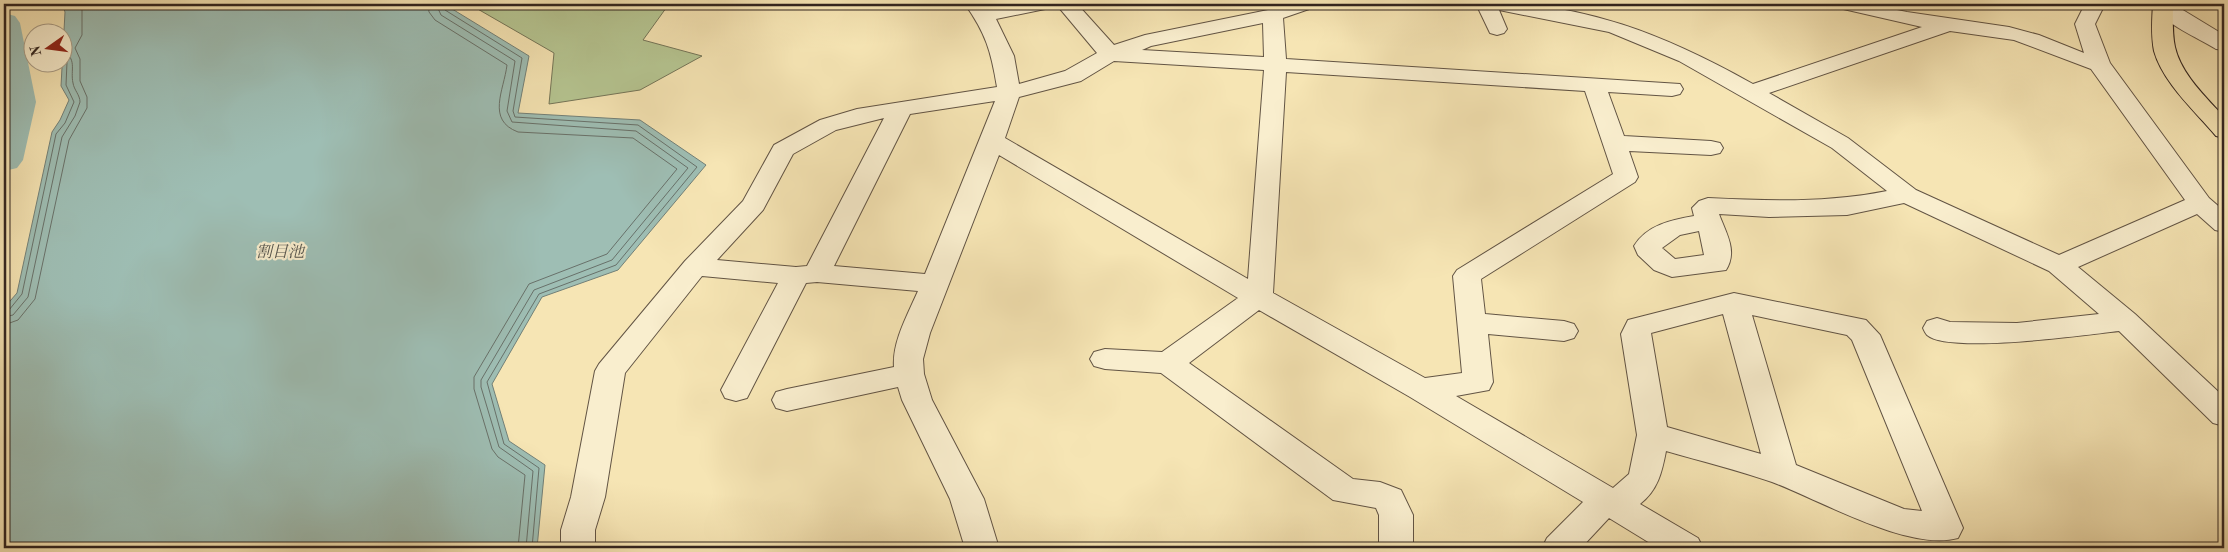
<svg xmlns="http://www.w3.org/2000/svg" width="2228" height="552" viewBox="0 0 2228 552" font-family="'Old Standard TT','Noto Serif JP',serif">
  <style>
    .green { fill: #b6c692; stroke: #747558 }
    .water { fill: #9ebeb4; stroke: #728078 }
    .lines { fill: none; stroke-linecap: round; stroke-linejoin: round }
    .shore { stroke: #68716a; stroke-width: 1 }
    .river { fill: #9ebeb4; fill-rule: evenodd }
    .minor-casing { stroke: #625444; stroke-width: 2 }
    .highway-casing { stroke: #31241f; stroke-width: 2 }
    .minor { fill: #f9eece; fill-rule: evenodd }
    .highway { fill: #f6e5b4; fill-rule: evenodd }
    .labels { text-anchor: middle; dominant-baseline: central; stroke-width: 4.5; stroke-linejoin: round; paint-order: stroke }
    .water-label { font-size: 16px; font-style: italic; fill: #52524c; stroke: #f9eece }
  </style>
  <rect width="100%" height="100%" fill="#f6e5b4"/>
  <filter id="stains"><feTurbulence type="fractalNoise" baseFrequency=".004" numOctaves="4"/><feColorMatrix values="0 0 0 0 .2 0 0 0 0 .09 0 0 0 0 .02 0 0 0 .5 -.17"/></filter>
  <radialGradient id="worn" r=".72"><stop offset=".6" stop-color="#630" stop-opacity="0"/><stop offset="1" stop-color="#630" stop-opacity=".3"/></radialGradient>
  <path class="green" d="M469 4H669L643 40 702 56 640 90 549 104 554 53Z"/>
  <path class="water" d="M62 4H444L529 56 518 113 640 120 706 165 618 270 542 297 492 384 509 441 545 465 537 548H4V308L17 293 52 132 60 120 69 100 61 86 65 12Z"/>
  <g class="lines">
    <path class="shore" d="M428 4 429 12 435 20 507 65C504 90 486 120 518 132L633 138 677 169 607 254 529 284 474 377V389L492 449 498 457 525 475 518 548
      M436 4 441 15 515 61 507 111 512 122 636 131 688 168 612 260 534 290 481 380V387L499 447 533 471 526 548
      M442 4 445 10 522 58 513 111 515 117 638 125 697 167 616 265 539 294 487 382 504 444 539 468 532 548
      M4 311 9 310 22 294 56 134 65 123 74 102 66 85 67 62 62 58
      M4 317 13 315 28 297 62 137 75 116 80 102C80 95 74 90 73 83 70 70 78 58 62 51
      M4 325 18 320 35 299 69 140 87 108V97L80 81V59L75 48 82 35V4"/>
    <path class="river" d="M4 13 15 16 20 23 36 102 23 160 17 168 4 171Z"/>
    <g class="minor-casing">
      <path id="minor" d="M965 4H985L988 8 1012 4H1053L1050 8 996 19 1014 56 1019 84 1065 71 1097 53 1056 4H1077L1114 45 1145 35 1268 10 1286 4H1315L1312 8 1283 18 1286 59 1680 84 1683 89 1680 94 1672 96 1608 92 1624 136 1711 141 1720 143 1723 148 1720 153 1711 155 1629 151 1638 177 1635 182 1481 279 1485 314 1564 321 1574 324 1578 331 1574 338 1564 341 1488 334 1493 382 1489 390 1456 396 1613 488 1629 474 1637 435 1621 334 1628 320 1734 293 1866 320 1880 335 1963 528 1958 538C1909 552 1820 500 1772 482 1737 470 1701 461 1666 451 1662 472 1658 490 1640 504L1698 538 1703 548H1658L1609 518 1581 548H1542L1547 538 1583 502 1410 397 1259 310 1189 363 1353 479 1380 482 1401 490 1413 515V548H1379V515L1376 508 1333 500 1161 373 1105 369 1094 366 1090 359 1094 352 1105 349 1162 352 1238 298 999 155 930 333 923 359 924 374 932 400 984 499 999 548H965L950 499 902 400 898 387 787 411 776 408 772 400 776 392 787 389 894 367C892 342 908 314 918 291L817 282 806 283 747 398 736 401 725 398 721 390 778 283 702 276 625 373 605 497 595 530V548H561V530L571 497 595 371 599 364 685 261 743 201 774 145 820 120 857 109 997 87C991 51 986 34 965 4ZM1263 23 1264 57 1142 50 1151 46ZM1114 61 1264 70 1248 279 1005 138 1019 97 1081 81ZM1286 72 1585 91 1613 174 1457 270 1453 276 1462 373 1425 378 1273 293ZM995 101 925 274 834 266 910 114ZM884 118 807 266 796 267 717 260 763 210 793 154 836 130ZM1723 314 1761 454 1667 427 1651 333ZM1752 315 1847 335 1852 340 1922 511 1904 509 1796 465Z
        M1480 4C1581 0 1667 36 1753 84L1922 27 1839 8 1836 4H1867L1907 12 2009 27 2039 35 2084 53 2075 24 2085 4H2105L2095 24 2110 63 2209 198 2224 211V232L2215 230 2197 214 2078 267 2135 314 2224 397V426L2213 423 2119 331C2086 335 1948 354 1927 335 1925 333 1924 330 1923 328L1927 321 1937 318 1950 322 2017 323 2099 314 2049 271 1904 203 1847 215 1769 217 1719 214C1726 233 1738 251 1726 270L1672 277 1654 270 1638 255 1634 246C1647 225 1671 220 1694 216L1692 208 1699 201 1708 198C1769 201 1827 203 1887 191L1832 148 1679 61 1609 32 1499 10 1507 29 1504 33 1497 35 1490 33 1479 10ZM1950 31 2014 40 2091 69 2185 200 2059 255 1916 190 1848 138 1769 93ZM1699 231 1704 255 1675 259 1662 248 1680 235Z
        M2154 4H2173L2224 35V50L2216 49C2197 37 2166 25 2153 6Z"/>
    </g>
    <g class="highway-casing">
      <path id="highway" d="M2153 4H2173C2173 18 2172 33 2175 47 2181 74 2206 97 2224 117V138L2216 136C2195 111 2163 83 2154 51 2151 36 2152 19 2153 4Z"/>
    </g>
    <use href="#minor" class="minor"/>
    <use href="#highway" class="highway"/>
  </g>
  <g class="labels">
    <g class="water-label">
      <text x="280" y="253">割目池</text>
    </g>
  </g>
  <rect width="2228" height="552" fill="none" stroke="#f6e5b4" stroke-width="20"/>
  <rect x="5" y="5" width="2218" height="542" fill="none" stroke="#31241f" stroke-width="2.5"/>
  <rect x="10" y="10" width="2208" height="532" fill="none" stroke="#31241f"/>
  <g transform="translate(48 48) rotate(256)"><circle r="24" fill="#f9eece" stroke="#a99d88"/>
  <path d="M0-4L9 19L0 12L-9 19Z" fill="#8f2418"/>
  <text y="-8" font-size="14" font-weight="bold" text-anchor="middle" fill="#31241f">N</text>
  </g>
  <rect width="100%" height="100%" filter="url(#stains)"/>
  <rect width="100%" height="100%" fill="url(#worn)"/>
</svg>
